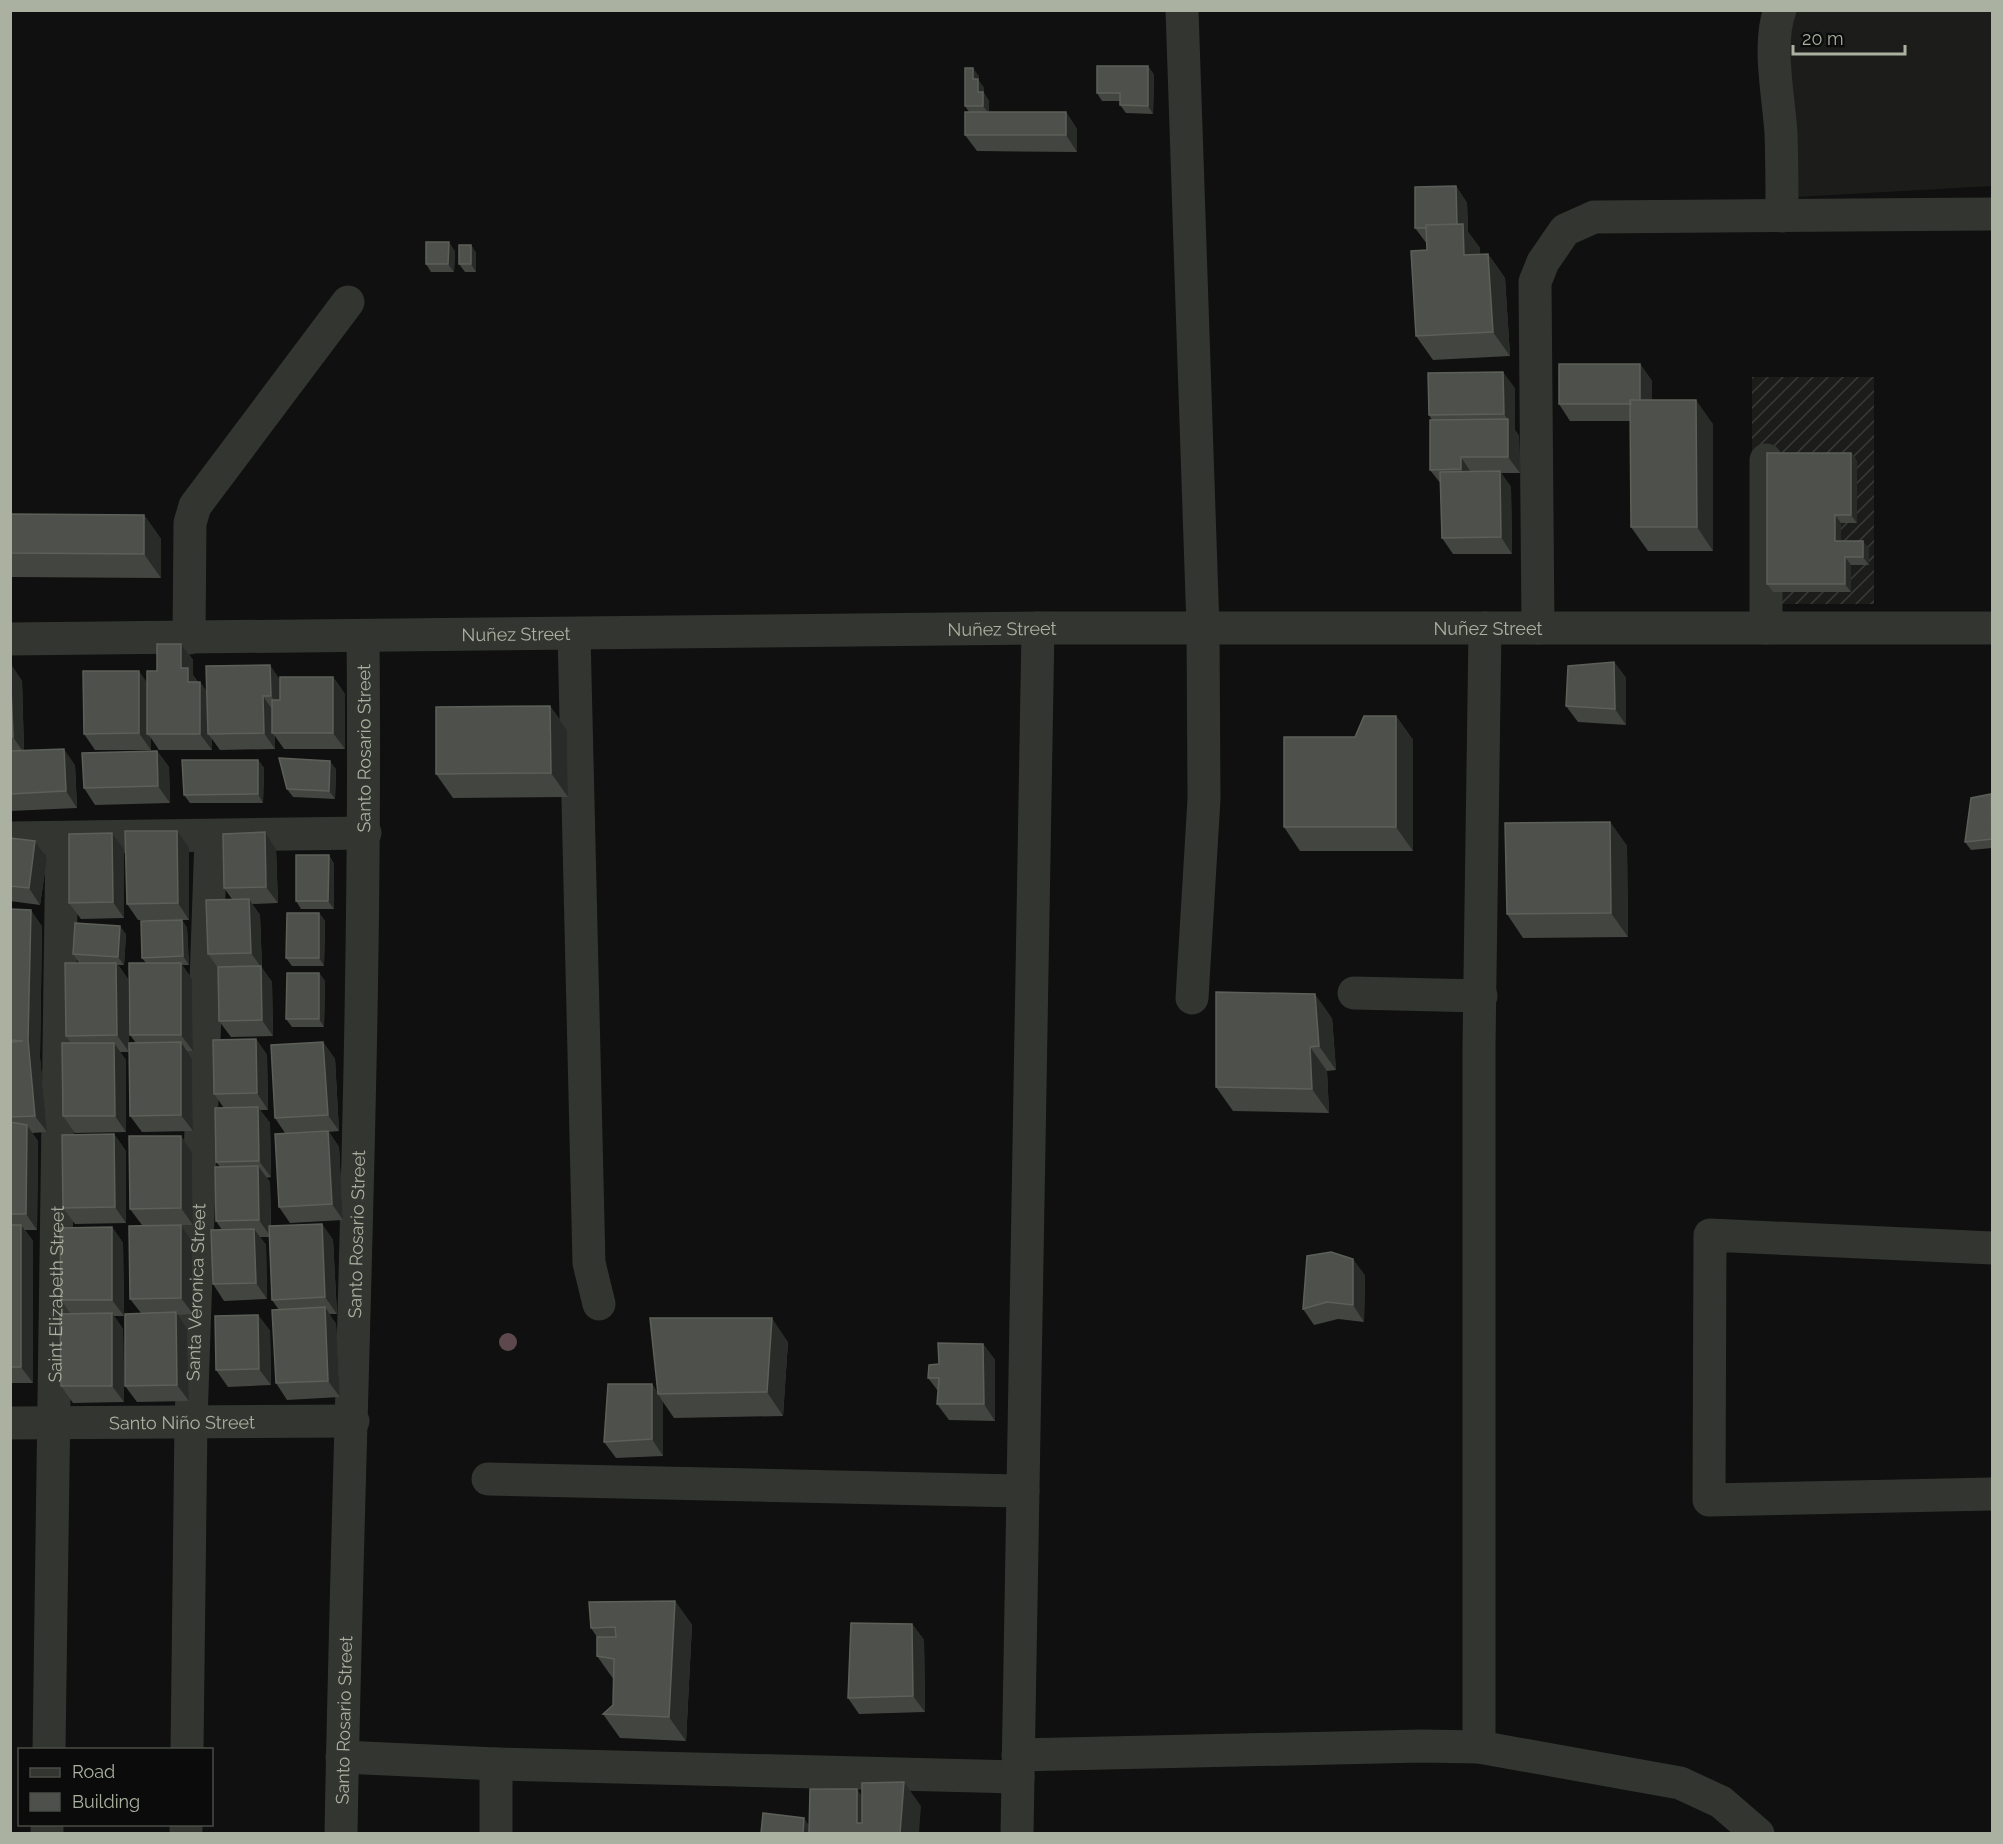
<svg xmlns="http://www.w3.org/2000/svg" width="2003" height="1844" viewBox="0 0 2003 1844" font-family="Raleway,sans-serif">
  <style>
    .built { fill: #1c1d1b }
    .industrial { fill: url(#industrial-furrows) }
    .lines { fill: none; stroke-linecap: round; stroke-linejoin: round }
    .minor { stroke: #323530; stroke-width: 33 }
    .tree { fill: #5d494d }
    .wall { fill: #434540 }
    .shaded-wall { fill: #292b28 }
    .building { fill: #4e514b; stroke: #5c6058; stroke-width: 1.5 }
    .labels { text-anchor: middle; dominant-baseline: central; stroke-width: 4.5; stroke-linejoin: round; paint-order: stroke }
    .street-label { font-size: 18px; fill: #aab1a0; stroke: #0a0b0a }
  </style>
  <defs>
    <pattern id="industrial-furrows" width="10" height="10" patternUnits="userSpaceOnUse" patternTransform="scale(1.5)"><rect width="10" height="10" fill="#1c1d1b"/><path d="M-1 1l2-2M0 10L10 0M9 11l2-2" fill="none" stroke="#3a3b39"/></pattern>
  </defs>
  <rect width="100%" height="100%" fill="#0f100f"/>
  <path class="built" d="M1767 11H1992V186L1779 198Z"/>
  <path class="industrial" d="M1752 377H1874V604H1752Z"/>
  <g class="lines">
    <g class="minor">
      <path d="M1182 10 1203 628 1204 799 1192 998"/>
      <path d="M1780 10C1767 44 1779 98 1781 134 1782 161 1782 189 1782 216"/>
      <path d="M1766 460V628"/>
      <path d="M1538 628 1535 282 1543 262 1565 230 1594 217 1992 214"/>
      <path d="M574 634 589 1263 599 1304"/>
      <path d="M189 638 190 523 195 506 348 302"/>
      <path id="s1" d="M10 639 1038 628H1992"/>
      <path d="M10 838 365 833"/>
      <path d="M1354 993 1481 996"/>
      <path d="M1992 1248 1710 1235 1709 1500 1992 1494"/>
      <path id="s2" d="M10 1423 353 1421"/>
      <path d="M488 1479 1023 1491"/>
      <path d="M1479 1747V1046L1485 628"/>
      <path id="s3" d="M49 1750 62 838"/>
      <path id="s4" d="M187 1750 191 1421 211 836"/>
      <path d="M1018 1755 1422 1746 1479 1747 1680 1783 1721 1802 1758 1834"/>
      <path d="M342 1757 496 1764 1018 1777"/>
      <path d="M47 1834V1824"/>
      <path d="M186 1834V1824"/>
      <path id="s5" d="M341 1834C348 1434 367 1035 363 636"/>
      <path d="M496 1834V1764"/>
      <path d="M1017 1834 1038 628"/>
    </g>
  </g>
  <circle class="tree" cx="508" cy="1342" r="9"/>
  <path class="wall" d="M1148 66 1154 75 1153 114 1126 113 1120 105V101H1102L1097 93Z
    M979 76V81L984 88V93L989 101V112H1066L1077 129V152L977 151 965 135 969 112 965 106Z
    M1456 186 1467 203 1468 232 1480 248V254H1488L1505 278 1510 356 1433 360 1416 336 1427 250V244L1415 228Z
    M471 245 476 253V272H465L459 264Z
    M455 251 454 272H431L426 264Z
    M1640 364 1652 381V400L1713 424V551H1648L1631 527V421H1570L1559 404Z
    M1515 388V430L1519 436 1520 473H1501L1511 487 1512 554H1453L1442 538 1441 484 1430 470 1432 420 1429 415Z
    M1851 453 1857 461V523H1841V541L1869 549V565H1851V592H1773L1767 584Z
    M10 514 144 515 161 539V578L10 577Z
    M181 644 193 660V675L198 682H200L207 692 280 680 333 677 345 694V749H284L275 736V749L220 750 212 739V750H159L151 738V750H95L84 734 147 682Z
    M1614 662 1626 678V725L1578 722 1566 706Z
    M10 664 22 681 24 750 75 765 77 808 10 811Z
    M550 706 567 730 568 797 453 798 436 774Z
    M1396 716 1413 740V851H1300L1284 827 1355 737Z
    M157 751 169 767 170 803 95 805 84 788Z
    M258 760 264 768 263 803H190L184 795Z
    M336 769 335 799 293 797 287 789Z
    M1992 796V848L1971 850 1965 842Z
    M1610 822 1627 846 1628 937 1523 938 1507 914Z
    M177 831 189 847V920H182L187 928 189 965H182L192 979 193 1051H187L192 1059 193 1131 142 1132 130 1116 136 1043 130 1035 146 963 142 958 168 920H138L127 904Z
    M265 832 276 849 278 903 252 904 260 915 262 968 272 982 273 1036 231 1037 219 1021 218 968 208 954 232 899 224 888Z
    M112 833 124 849V918L81 919 69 903Z
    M10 838 35 841 47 858 40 905 10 901Z
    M329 855 334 864V909H301L296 901Z
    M10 909 42 926 40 1057 47 1132 32 1133 38 1141 37 1230H25L33 1241V1383H10Z
    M319 913 325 921 324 966H292L286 958Z
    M126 934 124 965H118L128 979 129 1052H120L126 1060V1132L75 1133 63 1116 71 1043 66 1036 79 963 73 954Z
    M319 973 325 981 324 1027H292L286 1019Z
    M1332 1018 1336 1070 1327 1071 1329 1113 1233 1111 1216 1087Z
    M256 1039 267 1055 268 1110H260L270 1123 271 1177 266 1178 270 1182 271 1226 322 1224 333 1240 337 1314H329L336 1324 340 1397 287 1400 276 1383 279 1310 272 1300 269 1237H260L266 1245 267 1299 224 1301 213 1284 222 1230 216 1221 220 1167 216 1162 224 1108 214 1094Z
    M323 1042 335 1059 339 1131 329 1132 339 1147 343 1220 290 1223 279 1207 285 1133 275 1118Z
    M114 1134 126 1151V1223L75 1224 63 1208Z
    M181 1136 192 1152 193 1225H142L130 1209Z
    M181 1225 192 1241 193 1314 177 1315 187 1329 189 1401 137 1402 125 1386 141 1313 130 1299Z
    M112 1227 123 1243 124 1316H114L123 1329 124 1402 73 1403 61 1386 70 1313 61 1300Z
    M1365 1275 1364 1322 1338 1319 1314 1325 1303 1309Z
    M258 1315 270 1331 271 1385 228 1387 216 1370Z
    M788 1342 783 1416 674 1418 663 1402V1456L616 1458 604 1442 652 1384 657 1392Z
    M983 1344 995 1360V1421L949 1420 937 1404 938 1391 928 1378 939 1364Z
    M675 1601 692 1625 686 1741 620 1738 603 1714 613 1705 614 1680 597 1656V1637L591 1628Z
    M912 1624 924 1640 925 1712 859 1714 848 1698Z"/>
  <path class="shaded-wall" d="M1148 66 1154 75 1153 114 1148 106Z
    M973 68 979 76V81L984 88V93L989 101V114L983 106 978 92 973 79Z
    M1066 112 1077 129V152L1066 135Z
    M1456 186 1467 203 1468 232 1480 248 1481 279 1464 255 1457 228Z
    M449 242 455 251 454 272 448 264Z
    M471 245 476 253V272L471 264Z
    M1488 254 1505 278 1510 356 1493 332Z
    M1640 364 1652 381V421L1640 404Z
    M1503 372 1515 388V430L1519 436 1520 473 1508 457V420L1504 414Z
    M1696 400 1713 424V551L1697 527Z
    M1851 453 1857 461V523L1851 515Z
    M1461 457 1472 474V485L1461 469Z
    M1500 471 1511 487 1512 554 1501 537Z
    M144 515 161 539V578L144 554Z
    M1835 515 1841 523V549L1835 541Z
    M1863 541 1869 549V565L1863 557Z
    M1845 557 1851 565V592L1845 584Z
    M181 644 193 660V675L199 684 188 682 181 668Z
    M1614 662 1626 678V725L1615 709Z
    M11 664 22 681 24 753 13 737Z
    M270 665 281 681 283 712 271 696Z
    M139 671 151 688 147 734 151 738V750L139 733Z
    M333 677 345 694V749L333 733Z
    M200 682 212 698 208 734 212 739V750L200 734Z
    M263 696 274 712 272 733 275 736V749L264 733Z
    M550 706 567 730 568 797 551 773Z
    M1396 716 1413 740V851L1396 827Z
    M64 749 75 765 77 808 66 791Z
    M157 751 169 767 170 803 158 786Z
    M258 760 264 768 263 803 258 794Z
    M330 761 336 769 335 799 329 791Z
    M1991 794 1992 796V839Z
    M1610 822 1627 846 1628 937 1611 913Z
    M177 831 189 847V920L178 903Z
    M265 832 276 849 278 903 266 887Z
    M112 833 124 849V918L113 902Z
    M35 841 47 858 40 905 29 888Z
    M329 855 334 864V909L328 901Z
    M249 899 260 915 262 968 272 982 273 1036 262 1020 261 967 251 953Z
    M31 910 42 926 40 1057 47 1132 35 1116 28 1040Z
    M319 913 325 921 324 966 319 958Z
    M182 920 187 928 189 965 183 956Z
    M120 926 126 934 124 965 118 957Z
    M116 963 128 979 129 1052 117 1035Z
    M181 963 192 979 193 1051 181 1035Z
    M319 973 325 981 324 1027 319 1019Z
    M1315 994 1332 1018 1336 1070 1319 1046Z
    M256 1039 267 1055 268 1110 257 1093Z
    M181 1042 192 1059 193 1131 181 1115Z
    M323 1042 335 1059 339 1131 328 1115Z
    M114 1043 126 1060V1132L115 1116Z
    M1310 1047 1327 1071 1329 1113 1312 1089Z
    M258 1107 270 1123 271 1177 259 1161Z
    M27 1125 38 1141 37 1230 26 1214Z
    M328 1131 339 1147 343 1220 332 1204Z
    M114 1134 126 1151V1223L115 1207Z
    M181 1136 192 1152 193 1225 181 1208Z
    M258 1166 270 1182 271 1237 259 1220Z
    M322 1224 333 1240 337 1314 325 1297Z
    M21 1225 33 1241V1383L21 1367Z
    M181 1225 192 1241 193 1314 181 1298Z
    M112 1227 123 1243 124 1316 112 1300Z
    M254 1229 266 1245 267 1299 256 1283Z
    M1353 1259 1365 1275 1364 1322 1353 1305Z
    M325 1307 336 1324 340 1397 328 1381Z
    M176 1312 187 1329 189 1401 177 1385Z
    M112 1313 123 1329 124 1402 112 1386Z
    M258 1315 270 1331 271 1385 259 1369Z
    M772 1318 788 1342 783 1416 767 1392Z
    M983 1344 995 1360V1421L984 1404Z
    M652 1384 663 1402V1456L652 1439Z
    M675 1601 692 1625 686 1741 669 1717Z
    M912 1624 924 1640 925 1712 913 1696Z
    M904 1782 921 1806 919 1833H900Z
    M857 1789 874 1813 870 1833 857 1823Z
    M804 1818 814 1833H803Z"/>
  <path class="building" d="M1097 66H1148V106L1120 105V93H1097Z
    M965 68H973V79H978V92H983V106H965Z
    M965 112H1066V135H965Z
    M1456 186 1457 224 1426 225V228H1415V187Z
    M1463 224 1464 255 1488 254 1493 332 1416 336 1411 251 1427 250 1426 225Z
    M426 242H449L448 264H426Z
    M459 245H471V264H459Z
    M1559 364H1640V400H1630L1631 404H1559Z
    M1503 372 1504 414 1429 415 1428 373Z
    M1630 400H1696L1697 527H1631Z
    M1508 419V457H1461V469L1430 470V420Z
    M1767 453H1851V515H1835V541H1863V557H1845V584H1767Z
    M1500 471 1501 537 1442 538 1440 472Z
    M10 514 144 515V554L10 553Z
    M157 644H181V668H188V682H200V734H147V671H157Z
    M1614 662 1615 709 1566 706 1568 666Z
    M10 664 13 737H10Z
    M270 665 271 696H263L264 733 208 734 206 666Z
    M83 671H139V733L84 734Z
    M280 677H333V733H272V700H280Z
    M550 706 551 773 436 774V707Z
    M1364 716H1396V827H1284V737H1355Z
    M64 749 66 791 10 794V751Z
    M157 751 158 786 84 788 82 753Z
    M279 758 330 761 329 791 287 789Z
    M182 760H258V794L184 795Z
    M1991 794 1992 839 1965 842 1971 798Z
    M1610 822 1611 913 1507 914 1505 823Z
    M125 831H177L178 903 127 904Z
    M265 832 266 887 224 888 223 834Z
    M112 833 113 902 69 903V834Z
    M10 838 35 841 29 888 10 886Z
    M296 855H329L328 901H296Z
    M249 899 251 953 208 954 206 900Z
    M10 909 31 910 28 1040 35 1116 10 1117V1042L23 1041 10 1040Z
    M287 913H319V958H286Z
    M182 920 183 956 142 958 141 921Z
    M75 923 120 926 118 957 73 954Z
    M65 963H116L117 1035 66 1036Z
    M129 963H181V1035H130Z
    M261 966 262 1020 219 1021 218 967Z
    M287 973H319V1019H286Z
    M1216 992 1315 994 1319 1046 1310 1047 1312 1089 1216 1087Z
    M256 1039 257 1093 214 1094 213 1040Z
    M181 1042V1115L130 1116 129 1043Z
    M323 1042 328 1115 275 1118 271 1045Z
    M62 1043H114L115 1116H63Z
    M258 1107 259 1161 216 1162 215 1108Z
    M10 1122 27 1125 26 1214H10Z
    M328 1131 332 1204 279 1207 275 1134Z
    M114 1134 115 1207 63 1208 62 1135Z
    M129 1136H181V1208L130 1209Z
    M258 1166 259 1220 216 1221 215 1167Z
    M322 1224 325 1297 272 1300 269 1226Z
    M10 1225H21V1367H10Z
    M181 1225V1298L130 1299 129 1226Z
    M112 1227V1300H61L60 1228Z
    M254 1229 256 1283 213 1284 211 1230Z
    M1331 1252 1353 1259V1305L1327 1302 1303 1309 1307 1256Z
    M325 1307 328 1381 276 1383 272 1310Z
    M176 1312 177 1385 125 1386V1314Z
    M112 1313V1386H61L60 1314Z
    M258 1315 259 1369 216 1370 215 1316Z
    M650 1318H772L767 1392 658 1394Z
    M938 1343 983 1344 984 1404H937L939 1378H928L929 1365 939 1364Z
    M608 1384H652V1439L604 1442Z
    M675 1601 669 1717 603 1714 613 1705 614 1659 597 1656V1637H616L615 1627 591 1628 589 1602Z
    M851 1623 912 1624 913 1696 848 1698Z
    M904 1782 900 1833H809L810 1789H857V1823H862V1783Z
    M763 1813 804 1818 803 1833H761Z"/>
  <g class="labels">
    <g class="street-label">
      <text stroke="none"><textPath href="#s1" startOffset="1478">Nuñez Street</textPath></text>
      <text stroke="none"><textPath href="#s1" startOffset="992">Nuñez Street</textPath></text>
      <text stroke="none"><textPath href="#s1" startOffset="506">Nuñez Street</textPath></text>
      <text stroke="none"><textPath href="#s5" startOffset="1086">Santo Rosario Street</textPath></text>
      <text stroke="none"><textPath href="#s5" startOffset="600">Santo Rosario Street</textPath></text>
      <text stroke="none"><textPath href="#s4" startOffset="458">Santa Veronica Street</textPath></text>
      <text stroke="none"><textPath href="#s3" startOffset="456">Saint Elizabeth Street</textPath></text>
      <text stroke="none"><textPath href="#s2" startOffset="172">Santo Niño Street</textPath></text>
      <text stroke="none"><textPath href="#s5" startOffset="114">Santo Rosario Street</textPath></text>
    </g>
  </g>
  <rect width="2003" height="1844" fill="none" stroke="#aab1a0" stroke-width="24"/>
  <rect x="18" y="1748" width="195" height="78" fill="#0a0b0a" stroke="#4a4d46" stroke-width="1.5"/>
  <rect x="30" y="1768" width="30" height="9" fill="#323530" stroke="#4a4d46" stroke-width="1.5"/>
  <text x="72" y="1778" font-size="18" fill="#aab1a0">Road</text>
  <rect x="30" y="1793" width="30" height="18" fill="#4e514b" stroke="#4a4d46" stroke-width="1.5"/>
  <text x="72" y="1808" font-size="18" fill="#aab1a0">Building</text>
  <path d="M1793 45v9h112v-9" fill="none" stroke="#aab1a0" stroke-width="3"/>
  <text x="1802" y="45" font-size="18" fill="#aab1a0" stroke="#0a0b0a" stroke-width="4.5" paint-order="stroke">20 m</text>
</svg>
